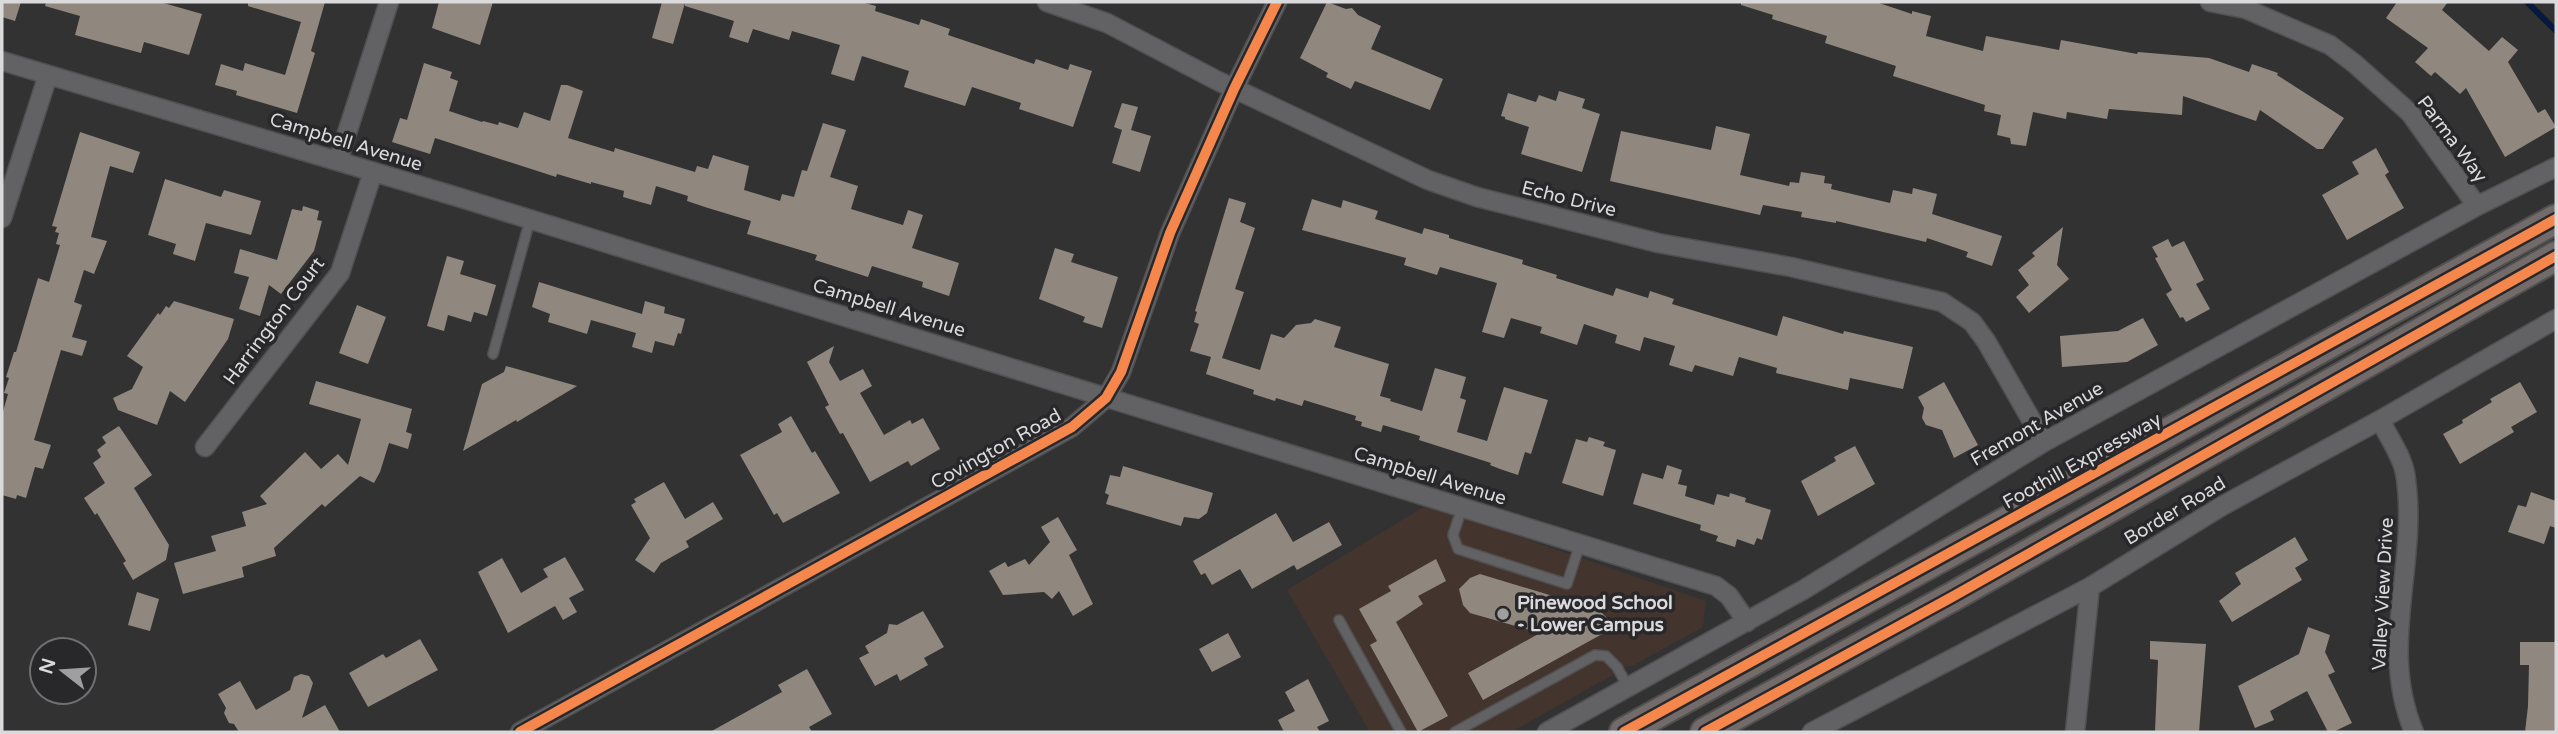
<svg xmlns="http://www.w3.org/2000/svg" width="2558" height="734" viewBox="0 0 2558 734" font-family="'Varela Round',sans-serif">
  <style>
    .education { fill: #44342e }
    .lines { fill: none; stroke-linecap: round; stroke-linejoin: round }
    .stream { stroke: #04193d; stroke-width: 6 }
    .building { fill: #90887e }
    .service-casing { stroke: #505051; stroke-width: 12 }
    .minor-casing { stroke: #505051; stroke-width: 21 }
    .trunk-casing { stroke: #505051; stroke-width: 32 }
    .service { stroke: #626163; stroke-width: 9 }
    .minor { stroke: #626163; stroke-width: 18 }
    .trunk { stroke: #736a6a; stroke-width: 28 }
    .cycleway-casing { stroke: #28272a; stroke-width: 15 }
    .cycleway { stroke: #f5874c; stroke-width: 10 }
    .poi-dot { fill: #9f9fa0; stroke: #28272a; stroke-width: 2.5 }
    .labels { text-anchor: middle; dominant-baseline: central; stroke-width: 7; stroke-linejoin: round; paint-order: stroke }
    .street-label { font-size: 19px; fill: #dad9db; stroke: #28272a }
    .poi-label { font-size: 19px; font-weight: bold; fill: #dad9db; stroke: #28272a; text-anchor: start }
  </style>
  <rect width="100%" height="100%" fill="#323233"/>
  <path class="education" d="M1427 505 1706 601 1703 627 1632 666 1618 667 1611 676 1511 732H1370L1287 590Z"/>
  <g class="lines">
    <path class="stream" d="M2527 2 2556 31"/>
  </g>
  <path class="building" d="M2 2H21L15 21 2 17Z
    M46 2H160L202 14 189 55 144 42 141 53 75 35 80 16 45 6Z
    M248 2H325L311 51 315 53 297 113 236 95 237 91 215 85 221 64 243 71 245 63 285 75 301 22 248 6Z
    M439 2H493L480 45 432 28Z
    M662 2H861L876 6 875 11 919 25 921 19 950 29 948 35 1034 64 1036 59 1068 70 1070 64 1092 71 1073 127 1019 109 1021 103 972 87 965 106 904 87 909 71 862 56 854 81 831 74 840 45 792 31 789 40 753 29 748 43 729 37 734 21 685 6V3L673 44 652 38Z
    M1327 2 1346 9 1352 8 1358 15 1381 26 1371 49 1443 79 1430 110 1355 81 1351 89 1326 77 1328 73 1300 58Z
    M1741 2H1876L1912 14V11L1931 16 1926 36 1983 51 1986 36 2059 50 2061 40 2137 54 2138 52 2209 58 2249 72 2252 64 2278 73 2277 75 2344 118 2323 149H2317L2260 110 2256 121 2183 96 2182 115 2109 109 2107 119 2067 112 2066 119 2033 112 2026 146 2011 144 2010 138 1997 135 2001 115 1984 111 1985 105 1893 76 1896 66 1825 43 1827 36 1772 19 1773 15 1741 5Z
    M2397 2H2448L2442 10 2489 51 2502 37 2518 50 2508 62 2538 113 2545 109 2556 127 2505 157 2466 88 2460 94 2435 72 2431 76 2415 62 2428 48 2386 18Z
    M424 63 452 72 450 78 458 81 449 111 482 122 483 121 498 125 499 122 518 128 524 112 550 121 561 85H567L583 91 568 138 614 152 615 148 695 172 697 166 708 169 713 155 749 166 744 190 780 201 782 194 794 197 802 170 807 171 823 123 846 130 830 177 858 186 851 209 903 225 908 210 923 215 912 248 959 263 949 296 922 287 923 282 872 266 868 277 815 260 817 255 747 234 751 221 708 208 687 201 688 196 656 186 651 205 623 197 624 191 591 182V184L557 174 556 177 435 138 430 154 392 142 400 118 407 120Z
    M1559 91 1585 99 1582 108 1600 114 1582 172 1521 154 1529 127 1505 119V117L1501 116 1508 93 1536 102 1539 95 1556 101Z
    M1122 103 1138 107 1131 130 1151 136 1140 172 1112 163 1122 130 1114 127Z
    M1716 126 1750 134 1740 175 1789 186 1790 182 1799 183 1801 172 1825 176 1824 183 1832 184 1831 189 1890 203 1893 190 1912 194 1913 188 1937 194 1932 214 2002 236 1992 266 1966 257 1968 252 1927 238 1926 242 1836 221V223L1801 217 1802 212 1763 205 1760 215 1610 181 1621 131 1711 150Z
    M80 132 140 152 133 173 110 166 91 237 107 241 94 274 84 270 74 302 82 305 72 337 87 341 82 356 61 350 34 440 51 445 43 469 35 467 26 498 17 495 16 499 2 495V415L8 394 4 393 9 378 6 377 14 352H16L38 278 49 282 60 245 56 244 59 233 55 232 57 227 52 226Z
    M2376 148 2389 172 2385 175 2404 208 2347 240 2322 195 2359 174 2352 162Z
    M165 179 221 197 224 190 261 201 251 235 206 223 195 261 173 254 176 244 148 235Z
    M1229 198 1246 203 1240 222 1255 228 1235 289 1244 292 1222 358 1260 370 1271 334 1284 338 1296 325 1311 323 1315 319 1341 327 1334 347 1389 364 1380 396 1391 399 1390 401 1422 411 1435 368 1466 377 1460 398 1466 400 1457 432 1487 441 1504 387 1548 400 1531 454 1525 452 1518 475 1500 469 1490 465 1491 463 1419 440 1420 436 1383 425 1381 432 1361 426 1362 422 1355 420 1356 416 1304 400 1302 406 1276 398 1275 401 1253 394 1254 390 1206 374 1211 357 1190 351 1199 324 1194 322 1197 312 1195 311Z
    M1312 199 1341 208 1343 200 1378 211 1375 219 1422 234 1424 228 1449 235V238L1523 260 1522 264 1557 275 1556 278 1613 296 1616 288 1648 298 1650 291 1674 299 1672 304 1777 336 1783 316 1843 334 1844 331 1913 347 1903 389 1850 378 1848 390 1776 373 1777 368 1739 357 1733 376 1695 365 1692 372 1669 365 1675 346 1644 337 1640 351 1615 343 1617 335 1584 324 1577 345 1540 333 1542 327 1511 318 1504 338 1482 332 1497 283 1440 267 1437 275 1404 265 1406 258 1302 230Z
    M303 206 319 211 317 220 322 221 314 251 281 294 269 285 260 316 239 309 249 277 234 273 240 249 277 260 292 209 302 211Z
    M2063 227 2057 265 2069 279 2029 313 2016 297 2029 285 2018 270 2035 256 2032 253Z
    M2168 239 2172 247 2184 241 2204 280 2196 284 2210 309 2186 322 2183 317 2180 318 2166 294 2172 290 2155 258 2158 257 2152 247Z
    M1055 248 1074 254 1071 262 1118 277 1102 328 1083 322 1085 317 1039 299Z
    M447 256 464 261 460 274 496 285 487 316 474 312 471 322 448 315 444 331 427 326Z
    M539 282 642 314 645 301 665 307 664 313 685 319 681 334 678 333 674 346 655 341 652 353 632 347 636 333 591 320 587 334 548 322 550 314 532 307Z
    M174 301 234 319 228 339 185 402 170 391 157 425 118 410 113 398 132 389 143 367 127 356 158 313 160 315 166 306 169 308Z
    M357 305 386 317 368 364 339 353Z
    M2143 318 2158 345 2127 362 2062 367 2060 336 2118 331Z
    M834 346 829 362 840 381 863 369 872 386 860 393 884 435 910 420 912 424 923 418 940 449 911 466 908 461 870 482 843 433 840 434 825 407 829 405 807 362Z
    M506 366 577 386 517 422 516 420 463 451 482 384 504 372Z
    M316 381 412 409 406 432 412 434 408 449 389 443 380 472 374 483 360 476 325 507 322 504 274 548 276 556 242 567 244 577 183 594 174 563 216 551 211 536 246 526 242 512 267 504 260 496 305 452 321 469 338 454 348 465 361 419 309 404Z
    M1944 382 1978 445 1954 458 1942 430 1926 425 1922 418 1924 408 1918 397Z
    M2520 382 2537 412 2511 427 2514 432 2460 464 2443 434 2463 423 2462 420 2492 402 2490 399Z
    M791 416 812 453 815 451 840 493 783 523 777 513 774 515 740 455 782 432 778 424Z
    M119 426 152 475 134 488 169 545 166 560 133 580 123 563 126 561 97 513 95 515 84 498 105 483 93 463 101 457 97 450 106 443 102 437Z
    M1589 437 1605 442 1603 446 1616 450 1603 496 1562 483 1576 439 1587 442Z
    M1855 446 1875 484 1818 516 1801 481 1836 461 1834 457Z
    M1667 465 1682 470 1678 484 1687 486 1685 496 1714 505 1717 494 1729 497 1730 493 1746 498 1745 502 1771 510 1762 540 1757 538 1754 545 1737 539 1735 547 1716 541 1718 536 1700 530 1701 525 1633 504 1642 473 1663 479Z
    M1123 466 1213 493 1207 513 1199 519 1184 517 1181 526 1106 504 1109 495 1105 493 1110 475 1120 477Z
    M664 482 685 519 713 502 723 519 686 541 689 547 661 563 654 573 635 560 650 538 631 505 636 502 634 499Z
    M2531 492 2556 501V528L2550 526 2544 544 2508 532 2518 505 2526 507Z
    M1276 513 1293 542 1329 522 1342 545 1297 570 1294 565 1252 589 1240 569 1212 585 1205 573 1201 575 1193 561Z
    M1058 517 1077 550 1069 555 1093 604 1073 616 1059 591 1052 599 1044 592 1003 595 989 571 1005 562 1008 567 1025 559 1029 565 1050 542 1041 527Z
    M2295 537 2308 560 2295 568 2302 580 2232 622 2219 601 2241 584 2235 573Z
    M565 557 584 590 569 598 577 612 563 620 555 606 508 633 478 572 502 558 521 593 548 577 543 569Z
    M1436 559 1446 581 1418 596 1423 604 1396 622 1448 716 1418 732 1370 645 1377 641 1359 609 1391 591 1388 586Z
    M1480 574 1599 610 1607 618 1604 633 1483 700 1468 673 1540 633 1470 613 1463 605 1459 589 1470 578Z
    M137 592 159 599 150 631 128 625Z
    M923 611 944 647 924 658 928 665 900 681 897 674 875 686 859 658 869 653 865 646 887 633 889 624 897 625Z
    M2308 627 2330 635 2325 652 2335 672 2328 675 2352 723 2333 732H2328L2307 691 2270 711 2274 720 2255 728 2238 686 2299 654Z
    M1228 633 1241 657 1212 672 1199 649Z
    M420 639 438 670 368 707 349 673 383 654 386 658Z
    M2150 641 2206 644 2199 732H2155L2158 660 2150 659Z
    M2520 642H2556V732H2525L2528 706 2529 665H2520Z
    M807 669 832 714 809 727 812 732H710L782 692 778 685Z
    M301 674 309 676 313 683 302 718 325 705 340 732H239L234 724 229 723 224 713 226 708 218 694 240 681 256 710 290 690 294 677Z
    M1308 679 1329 721 1317 727 1320 732H1284L1278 720 1295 711 1285 692Z"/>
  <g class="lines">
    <g class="service-casing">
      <path id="service" d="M493 354 530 220
        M1462 508 1453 535 1458 549 1567 584 1580 544
        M1339 620 1401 732
        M1455 732 1595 655 1606 656 1617 667 1628 687"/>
    </g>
    <g class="minor-casing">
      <path id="minor" d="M1047 2 1107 23 1218 81 1428 180 1477 197 1658 243 1791 267 1942 302 1972 322 1986 341 2044 442
        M2210 2 2246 9 2330 45 2355 64 2410 113 2477 206
        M2 61 461 198 1716 586 1729 596 1747 622
        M338 161 389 2
        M2 218 48 75
        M2380 420C2388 436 2402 456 2405 473 2420 562 2377 645 2414 732
        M205 447 340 273 373 172
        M520 732 1072 427 1106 398 1121 372 1170 233 1234 89 1277 2
        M1547 732 1803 590 2044 442 2477 206 2556 167
        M1812 732 2090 587 2222 506 2380 420 2556 319
        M2075 732 2090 587"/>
    </g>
    <g class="trunk-casing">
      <path id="trunk" d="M1624 732 2556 219
        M1705 732 1952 597 2556 256"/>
    </g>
    <use href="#service" class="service"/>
    <use href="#minor" class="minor"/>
    <use href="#trunk" class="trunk"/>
    <g class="cycleway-casing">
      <path id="cycleway" d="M520 732 1072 427 1106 398 1121 372 1170 233 1234 89 1277 2
        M1624 732 2556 219
        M1705 732 1952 597 2556 256"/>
    </g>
    <use href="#cycleway" class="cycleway"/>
  </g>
  <circle class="poi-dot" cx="1503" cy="614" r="7"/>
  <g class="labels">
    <g class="street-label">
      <text transform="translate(2452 139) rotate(53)">Parma Way</text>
      <text transform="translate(346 142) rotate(17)">Campbell Avenue</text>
      <text transform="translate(1569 199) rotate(14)">Echo Drive</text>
      <text transform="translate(889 308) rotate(17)">Campbell Avenue</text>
      <text transform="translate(274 321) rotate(-53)">Harrington Court</text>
      <text transform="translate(2037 424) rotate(-30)">Fremont Avenue</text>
      <text transform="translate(996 449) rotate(-29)">Covington Road</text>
      <text transform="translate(2082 461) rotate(-29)">Foothill Expressway</text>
      <text transform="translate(1430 476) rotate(17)">Campbell Avenue</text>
      <text transform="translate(2175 511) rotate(-31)">Border Road</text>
      <text transform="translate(2383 594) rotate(-87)">Valley View Drive</text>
    </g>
    <g class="poi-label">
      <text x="1517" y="603">Pinewood School<tspan x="1517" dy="22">- Lower Campus</tspan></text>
    </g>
  </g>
  <rect width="2558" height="734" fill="none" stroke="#dad9db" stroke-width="7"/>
  <g transform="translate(63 671) rotate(287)"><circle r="33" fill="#28272a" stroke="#6f6e71" stroke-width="2"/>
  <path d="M0-5L12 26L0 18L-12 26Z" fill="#9f9fa0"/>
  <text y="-10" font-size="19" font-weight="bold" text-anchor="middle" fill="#dad9db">N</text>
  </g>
</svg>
